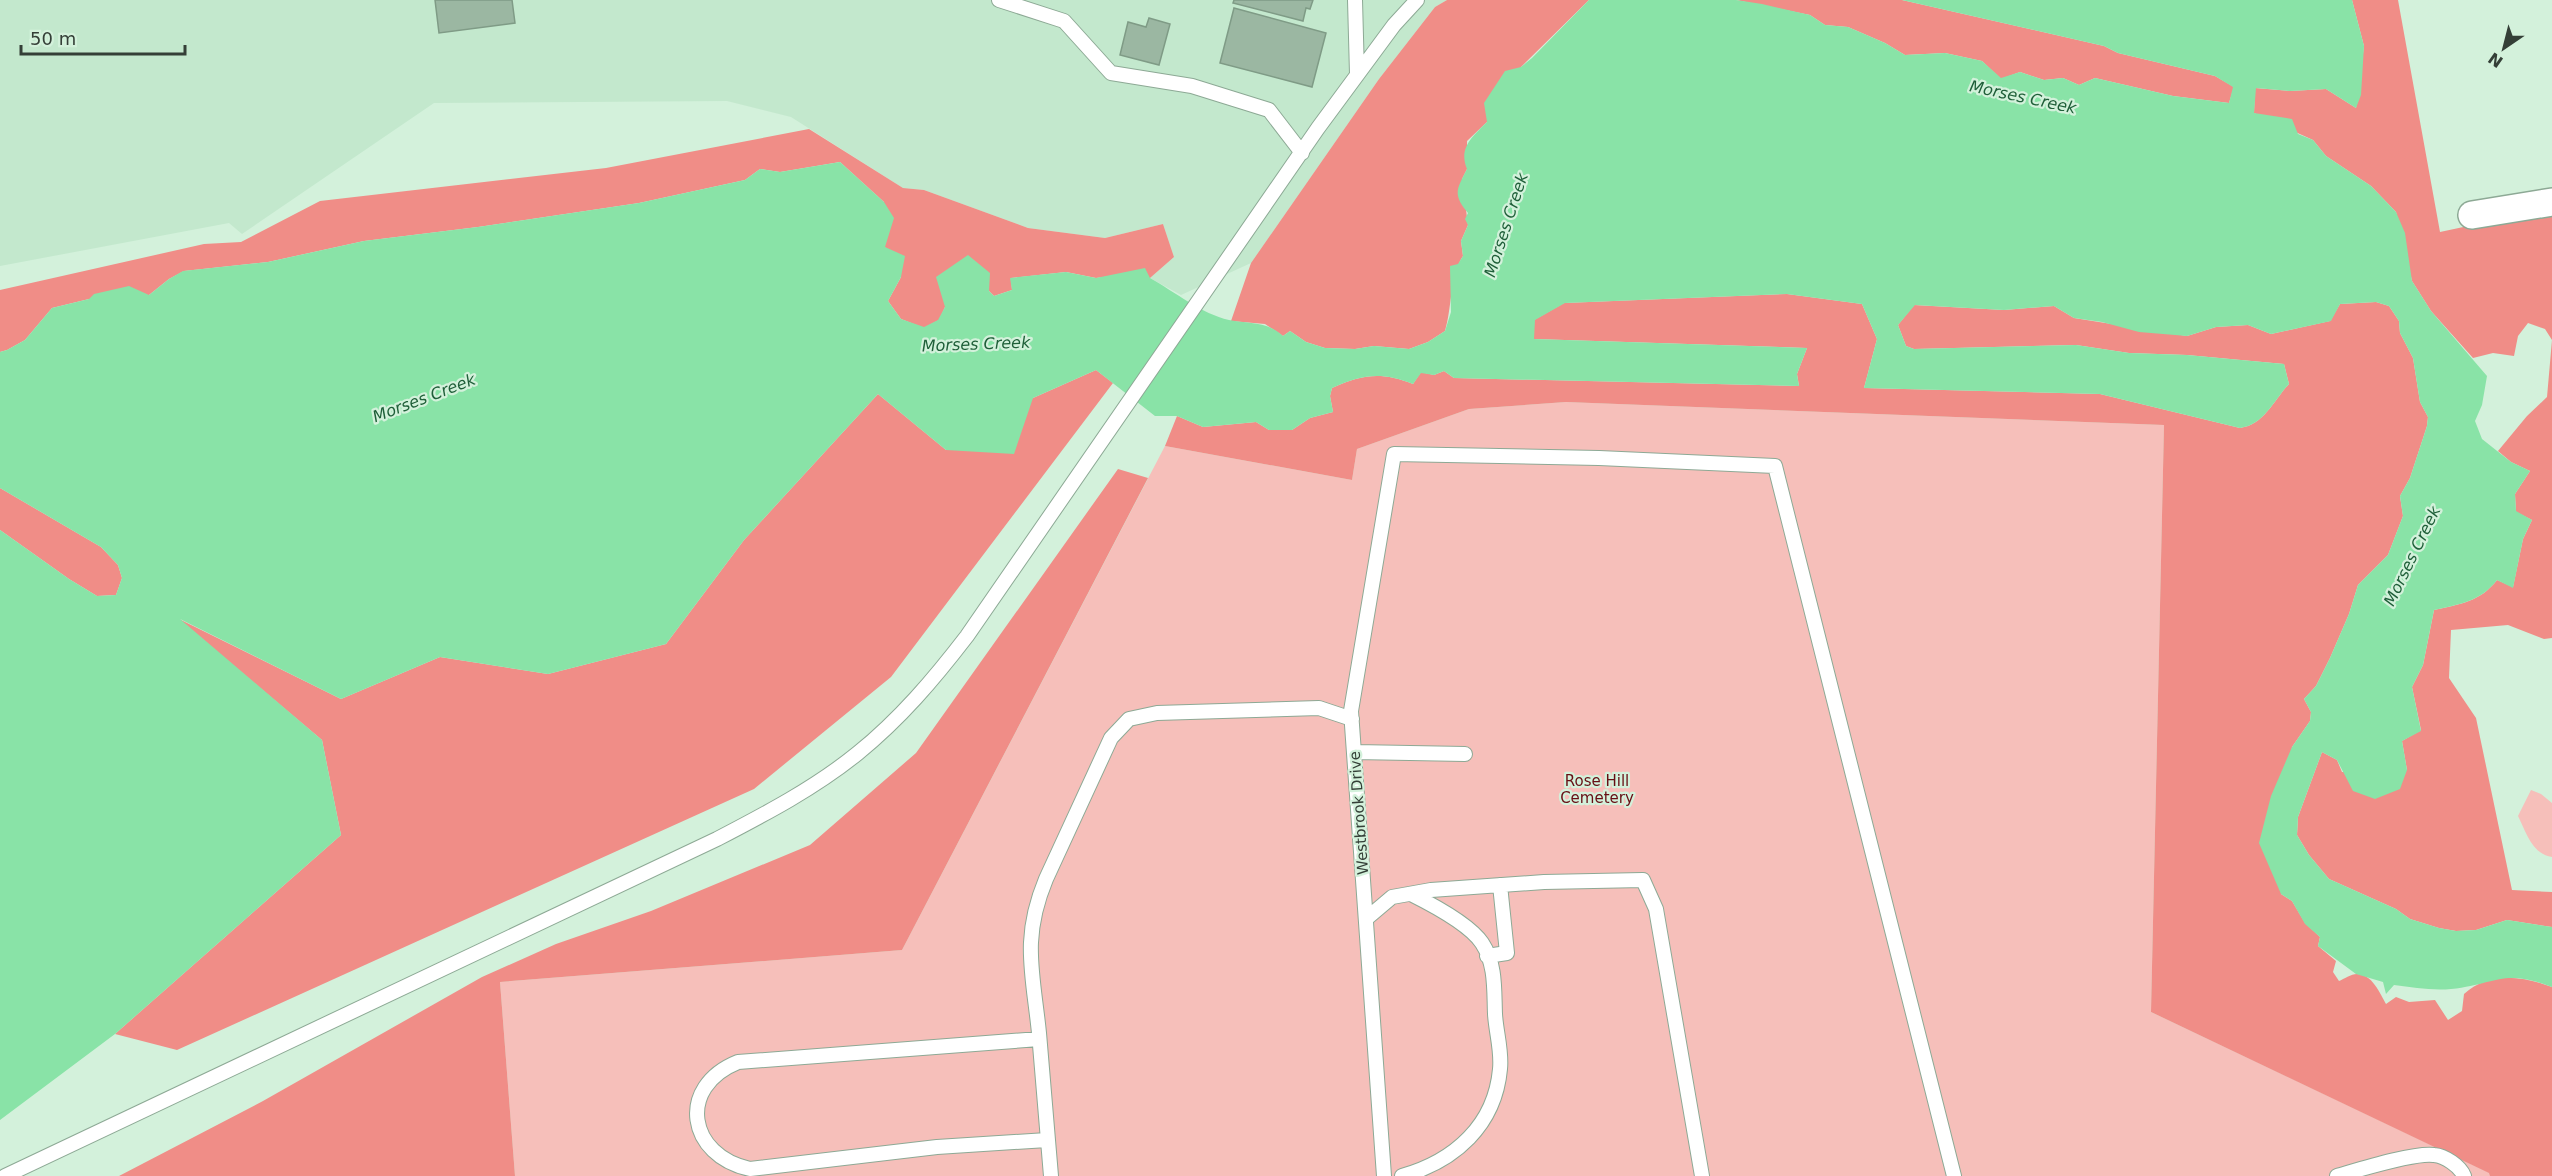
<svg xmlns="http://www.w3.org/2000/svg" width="2552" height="1176" viewBox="0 0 2552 1176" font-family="'DejaVu Sans',sans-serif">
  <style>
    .built { fill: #c3e8cd }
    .green { fill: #f6bfba }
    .forest { fill: #f08d87 }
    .water { fill: #89e3a7 }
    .building { fill: #9bb7a2; stroke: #7f9b86; stroke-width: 1.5 }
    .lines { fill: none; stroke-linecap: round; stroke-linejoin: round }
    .service-casing { stroke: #8da995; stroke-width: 16 }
    .minor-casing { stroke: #8da995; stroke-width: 30 }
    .service { stroke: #fff; stroke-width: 14 }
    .minor { stroke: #fff; stroke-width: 27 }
    .labels { text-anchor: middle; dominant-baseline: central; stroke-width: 4.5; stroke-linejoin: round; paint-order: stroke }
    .park-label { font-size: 15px; fill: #670e14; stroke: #d3f1db }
    .street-label { font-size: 15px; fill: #343f37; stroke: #d3f1db }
    .water-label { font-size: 16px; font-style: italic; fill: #1f5f39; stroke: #d3f1db }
  </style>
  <rect width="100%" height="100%" fill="#d3f1db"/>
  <path class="built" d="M0 0H1447L1435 7 1379 79 1251 263 1181 295 1150 278 1174 257 1163 224 1105 238 1028 228 924 190 903 188 791 117 727 101 434 103 242 234 229 223 0 266Z"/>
  <path class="green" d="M1566 402 2164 425 2151 1012 2490 1173V1176H515L500 982 902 950 1165 446 1352 480 1357 449 1469 409Z
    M2531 790 2541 794 2552 803V857C2532 854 2526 832 2518 816Z"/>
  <path class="forest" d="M1447 0H1589L1521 67 1487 122 1467 141V169L1462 179 1468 225 1461 241 1463 256C1450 275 1452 308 1445 331L1428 342 1409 349 1374 346 1355 349 1325 348 1306 342 1290 331 1283 336 1265 324 1231 321 1251 263 1379 79 1435 7Z
    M1736 0H1902L2104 46 2118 53 2215 76 2234 87 2229 103 2173 96 2095 78 2079 85 2063 78 2044 80 2020 72 2001 79 1982 61 1945 53 1905 55 1885 43 1848 27 1825 25 1810 15Z
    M2352 0H2398L2440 232 2552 208V638L2544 639 2508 625 2451 630 2449 678 2476 718 2512 890 2552 892V927L2507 920 2476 930 2456 931 2439 928 2410 919 2396 909 2329 879 2309 855 2297 835 2298 817 2322 752 2337 760 2342 772 2407 770 2402 741 2421 730 2412 687 2423 665 2434 610C2460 604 2480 602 2497 580L2513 587 2523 539 2532 520 2516 512 2515 494 2530 471 2511 462 2498 451 2527 416 2547 397 2552 340 2545 329 2528 323 2518 336 2514 356 2493 353 2473 358 2431 311 2412 281 2396 212 2371 186 2326 156 2313 140 2254 113 2255 88 2290 91 2326 89 2356 108 2364 46Z
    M809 129 903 188 924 190 1028 228 1105 238 1163 224 1174 257 1150 278 1112 276 1096 278 1066 272 1011 278 1012 290 994 296 989 291 945 307 939 320 924 328 901 319 888 301 901 277 885 247 884 202 840 162 780 172 760 169 745 180 639 203 478 227 364 241 268 262 184 271 169 279 149 295 89 299 52 308 25 340 7 350 0 352V290L204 244 241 242 320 201 606 168Z
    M1787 294 1862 304 1877 339 1864 388 2100 394 2240 428C2264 425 2274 400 2289 384L2284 364 2187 355 2129 353 2076 345 1914 349 1906 346 1898 325 1914 305 2004 310 2054 306 2074 318 2187 336 2216 327 2248 325 2271 334 2330 321 2340 304 2376 302 2389 306 2399 321 2400 333 2413 358 2420 402 2428 417 2427 426 2410 478 2400 496 2403 516 2388 555 2358 585 2349 614 2330 658 2316 686 2304 699 2311 712 2310 721 2292 747 2281 894 2292 901 2305 923 2320 937 2318 946 2336 961 2333 972 2339 981C2344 979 2351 974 2357 974 2372 974 2380 993 2386 1004L2396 997 2409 1002 2435 1000 2448 1020 2462 1011 2464 994C2489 971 2522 976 2552 987V1176H2490L2489 1173 2151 1012 2164 425 1566 402 1469 409 1357 449 1352 480 1165 446 1177 416 1203 427 1256 422 1269 430H1292L1310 418 1333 412 1330 396 1332 388C1363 374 1382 372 1413 384L1421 372 1434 375 1444 371 1454 378 1799 386 1797 374 1807 348 1534 339V320L1564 303Z
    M1096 370 1113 383 891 677 754 789 177 1050 115 1034 341 835 322 740 177 618 341 699 440 657 548 674 666 644 744 540 878 394 946 450 1033 398Z
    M1118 469 1148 478 902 950 500 982 515 1176H119L263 1101 482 977 556 944 651 911 810 845 916 753Z
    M0 488 101 547 118 565 122 578 116 595 97 596 69 579 0 530Z"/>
  <path class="water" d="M1589 0H1736L1762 4 1810 15 1825 25 1848 27 1885 43 1905 55 1945 53 1982 61 2001 78 2020 72 2044 80 2063 78 2079 85 2095 78 2173 96 2229 103 2233 87 2215 76 2118 53 2104 46 1902 0H2352L2364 46 2361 95 2356 108 2326 89 2290 91 2256 88 2254 113 2292 119 2298 134 2313 140 2326 156 2371 186 2396 212 2405 233 2412 281 2431 311 2487 376 2482 405 2475 421 2482 439 2511 462 2530 471 2515 494 2516 511 2532 520 2523 539 2513 588 2497 580C2480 602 2459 604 2434 610L2423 665 2412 687 2421 731 2402 741 2407 770 2400 789 2375 799 2353 791 2337 760 2322 752 2298 817 2297 835 2309 855 2329 879 2396 909 2410 919 2439 928 2456 931 2476 930 2507 920 2552 927V987C2503 968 2497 984 2451 989 2432 991 2413 987 2394 985L2386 994 2383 982 2356 974 2318 946 2320 937 2305 924 2292 901 2281 894 2259 843 2271 796 2292 747 2310 721 2311 712 2304 699 2316 686 2330 658 2349 614 2358 585 2388 555 2403 516 2400 496 2410 478 2427 426 2428 417 2420 402 2413 358 2400 333 2399 321 2389 306 2376 302 2340 304 2331 321 2271 334 2248 325 2216 327 2187 336 2139 332 2102 322 2074 318 2054 306 2004 310 1915 305 1898 325 1906 346 1914 349 2076 345 2129 353 2187 355 2284 364 2289 384C2274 400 2264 425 2240 428L2100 394 1864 388 1877 339 1862 304 1787 294 1565 303 1535 320 1534 339 1807 348 1797 374 1799 386 1454 378 1444 371 1434 375 1421 373 1413 384C1382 372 1363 374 1332 388L1330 396 1333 412 1310 418 1292 430H1269L1256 422 1203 427 1177 416H1155L1096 370 1033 398 1014 454 946 450 878 394 744 540 666 644 548 674 440 657 341 699 180 619 322 740 341 835 115 1034 0 1120V530L69 579 97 596 116 595 122 578 118 565 101 547 0 488V352L7 350 25 340 52 308 89 299 94 294 129 286 149 295 169 279 183 271 268 262 364 241 478 227 639 203 745 180 760 169 780 172 840 162 884 202 894 218 885 247 905 256 901 277 888 301 901 319 924 327 938 320 945 307 936 277 968 255 990 273 989 291 994 296 1012 290 1010 278 1066 272 1096 278 1145 268 1150 278C1175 292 1202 314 1229 320 1249 324 1267 321 1283 336L1290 331 1306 342 1325 348 1355 349 1374 346 1409 349 1428 342 1445 331 1451 312 1450 266 1458 264 1463 256 1461 241 1468 225 1465 219 1468 213C1452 194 1457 189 1467 169 1458 148 1473 136 1487 122L1484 103 1505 71 1521 67 1532 58Z"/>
  <path class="building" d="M435 0H512L515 23 439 33Z
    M1234 0H1313L1310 9 1306 8 1303 21 1233 3Z
    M1234 8 1326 33 1312 87 1220 63Z
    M1149 18 1170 24 1159 65 1120 55 1128 22 1146 27Z"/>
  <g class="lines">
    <g class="service-casing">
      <path id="service" d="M999 0 1064 21 1111 73 1192 86 1269 110 1302 153
        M1355 0 1357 74
        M1355 752 1465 754
        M1366 919 1392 897 1431 890 1544 882 1643 880 1656 909 1702 1176
        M1487 956 1507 953 1500 885
        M1039 1039 738 1062C676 1087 688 1156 750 1169L937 1147 1047 1140
        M5 1176 717 839C765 814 815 788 858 753 900 719 934 679 967 636L1318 128 1394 25 1417 0
        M1051 1176C1047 1128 1043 1081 1039 1033 1033 973 1021 939 1046 879L1111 738 1129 719 1157 713 1319 708 1352 719
        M1384 1176 1351 711 1394 454 1599 458 1775 466 1954 1176
        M1402 1176C1455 1161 1495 1125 1500 1069 1502 1051 1496 1032 1495 1014 1494 990 1496 964 1482 943 1470 925 1431 904 1411 894
        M2337 1176C2358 1170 2415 1152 2434 1155 2445 1156 2460 1166 2464 1176"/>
    </g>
    <g class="minor-casing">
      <path id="minor" d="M2472 215 2552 202"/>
    </g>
    <use href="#service" class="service"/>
    <use href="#minor" class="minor"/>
  </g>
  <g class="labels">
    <g class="park-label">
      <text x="1597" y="781">Rose Hill<tspan x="1597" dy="17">Cemetery</tspan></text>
    </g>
    <g class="street-label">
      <text transform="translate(1359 813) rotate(-94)">Westbrook Drive</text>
    </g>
    <g class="water-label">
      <text transform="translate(2023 97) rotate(12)">Morses Creek</text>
      <text transform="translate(1506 225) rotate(-72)">Morses Creek</text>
      <text transform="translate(976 344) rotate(-2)">Morses Creek</text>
      <text transform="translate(424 398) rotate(-21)">Morses Creek</text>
      <text transform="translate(2412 556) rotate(-64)">Morses Creek</text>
    </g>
  </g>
  <g transform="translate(2504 48) rotate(215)" stroke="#d3f1db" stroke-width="4.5" paint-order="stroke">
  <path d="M0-4.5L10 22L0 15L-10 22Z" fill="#343f37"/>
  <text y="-9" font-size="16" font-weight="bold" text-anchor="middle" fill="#343f37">N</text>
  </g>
  <path d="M21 45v9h164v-9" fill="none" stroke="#343f37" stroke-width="3"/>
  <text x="30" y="45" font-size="18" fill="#343f37" stroke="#d3f1db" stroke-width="4.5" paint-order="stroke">50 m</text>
</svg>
